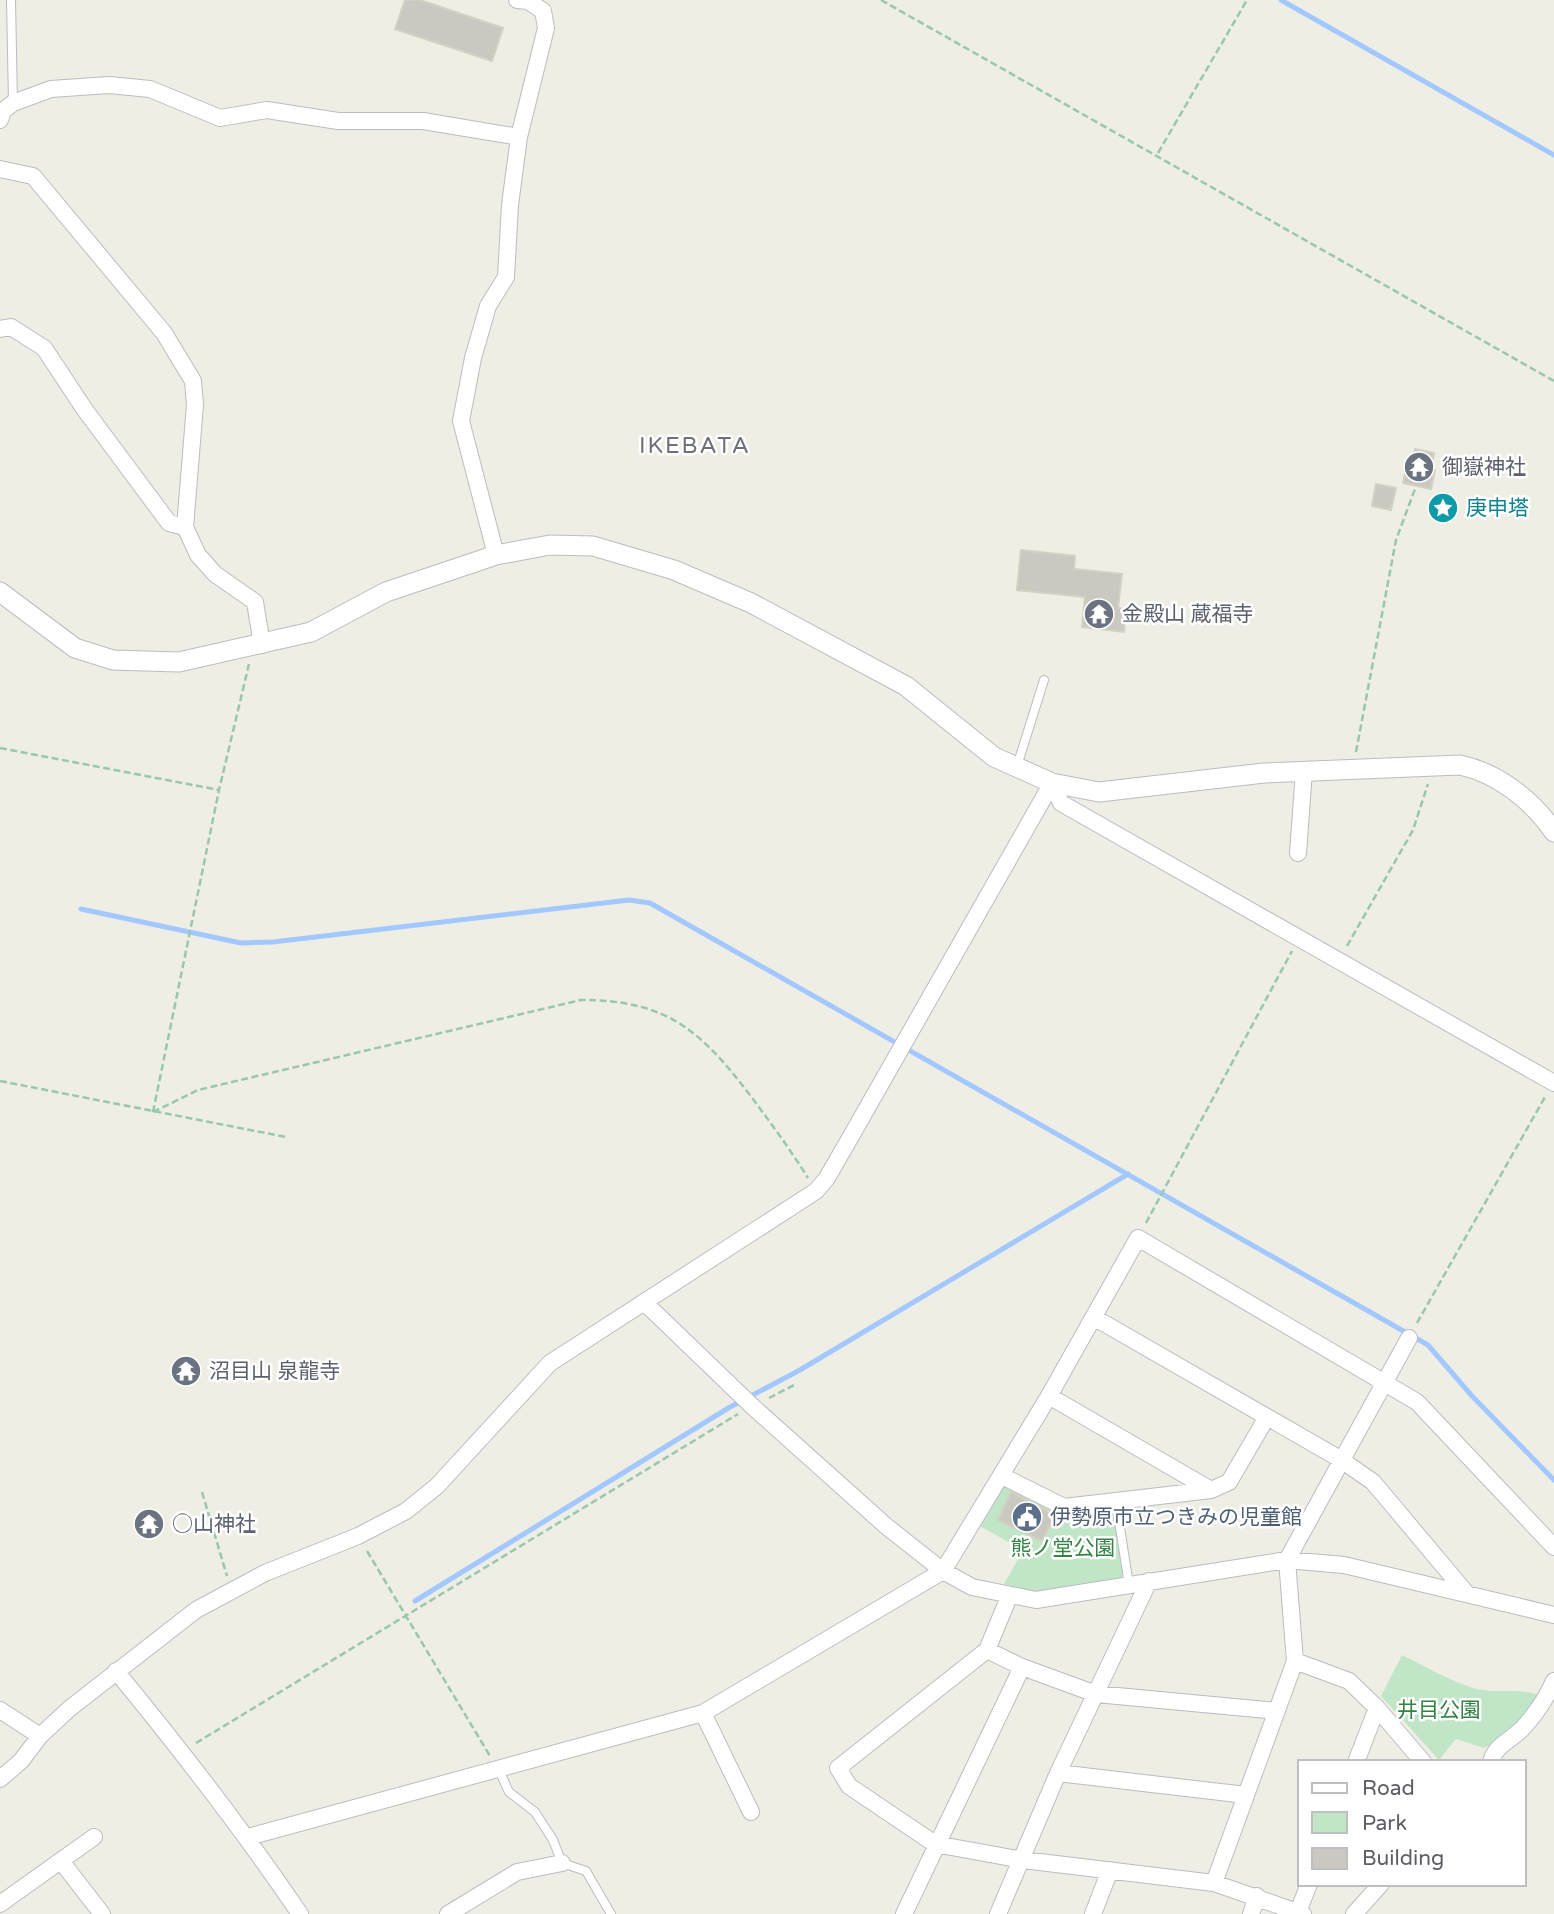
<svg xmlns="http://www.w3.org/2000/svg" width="1554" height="1914" viewBox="0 0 1554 1914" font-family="'Varela Round','Noto Sans JP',sans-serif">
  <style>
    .green { fill: #c0e6c7 }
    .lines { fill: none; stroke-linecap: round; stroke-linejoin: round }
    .stream { stroke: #a3c8ff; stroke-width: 5 }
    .building { fill: #cac8c1; stroke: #d3d1c2; stroke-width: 2 }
    .service-casing { stroke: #bbbcc2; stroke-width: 10 }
    .minor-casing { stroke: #bbbcc2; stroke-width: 18 }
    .tertiary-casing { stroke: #bbbcc2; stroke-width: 21 }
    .path { stroke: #99c7ae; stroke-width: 2.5; stroke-dasharray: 7 3.5; stroke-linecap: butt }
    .service { stroke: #fff; stroke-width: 8 }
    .minor { stroke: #fff; stroke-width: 16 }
    .tertiary { stroke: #fff; stroke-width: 19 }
    .labels { text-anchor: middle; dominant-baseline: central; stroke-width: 5; stroke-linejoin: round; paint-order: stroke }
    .worship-label { font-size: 21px; fill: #5b616d; stroke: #fff; text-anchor: start }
    .culture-label { font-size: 21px; fill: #0d838f; stroke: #fff; text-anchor: start }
    .service-label { font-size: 21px; fill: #4e5e75; stroke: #fff; text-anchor: start }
    .park-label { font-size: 21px; fill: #348345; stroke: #fff }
    .neighbourhood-label { font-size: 23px; letter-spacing: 2px; fill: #6d7076; stroke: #fff }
  </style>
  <rect width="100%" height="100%" fill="#eeeee4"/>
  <path class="green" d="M1006 1484 1058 1510 1107 1506 1113 1510 1123 1574 1120 1580 1030 1592 1004 1584 1023 1550 978 1525 1001 1486Z
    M1402 1655C1425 1666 1448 1680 1473 1688 1496 1695 1523 1686 1543 1697L1513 1732 1484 1748 1456 1739 1439 1760 1381 1696Z"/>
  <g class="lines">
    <path class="stream" d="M1281 0 1554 155
      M81 909 241 943 273 942 629 900 650 903 1428 1345 1472 1396 1554 1480
      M415 1601 730 1407 800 1370 1128 1174"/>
  </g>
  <path class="building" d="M405 0H420L503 28 492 61 395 29Z
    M1415 449 1434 453 1431 469 1435 470 1431 489 1403 483 1407 465 1412 466Z
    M1376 484 1396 488 1391 510 1372 506Z
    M1021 550 1075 556 1074 569 1122 574 1118 608 1126 609 1124 632 1082 627 1085 597 1017 590Z
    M1011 1492 1056 1515 1042 1541 998 1520Z"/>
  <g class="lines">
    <g class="service-casing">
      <path id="service" d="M11 0 13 103
        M1017 766 1044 680
        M1116 1502 1129 1585
        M498 1768 509 1792 535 1812 553 1840 562 1863 586 1871 611 1914"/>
    </g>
    <g class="minor-casing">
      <path id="minor" d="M517 0 528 1 543 11 546 28 519 137
        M0 120 3 111 13 103 51 89 109 85 150 89 220 118 267 110 338 121H423L519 137 510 205 506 277 488 306 473 358 461 421 496 555
        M0 169 33 176 164 333 193 381 195 405 185 527 198 555 215 574 255 602 262 645
        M0 329 11 327 44 348 85 410 169 523 185 527
        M1052 783 1061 803 1554 1083
        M1298 853 1304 771
        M646 1304 752 1406 886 1526 943 1571 972 1587 1036 1600 1287 1560 1344 1565 1554 1615
        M1095 1318 1340 1459 1373 1482 1467 1594
        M1049 1396 1211 1490 1229 1482 1267 1417
        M1002 1476 1064 1507 1211 1490
        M987 1650 1009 1597
        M1295 1661 1349 1681 1377 1708 1423 1762
        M1022 1667 987 1650 838 1768 849 1786 935 1844 1023 1860 1214 1883 1295 1661 1287 1560 1409 1338
        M116 1671C181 1750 243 1830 300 1914
        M0 1710 40 1736
        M703 1713 751 1812
        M1356 1762 1377 1708
        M1491 1762C1495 1745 1510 1741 1522 1729 1535 1715 1546 1699 1554 1681
        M1058 1773 1246 1795
        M0 1779 21 1761 40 1736 69 1709 196 1610 265 1573 358 1536 406 1511 437 1486 550 1363 816 1191 827 1178 854 1131 1052 783
        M248 1837 703 1713 943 1571 1049 1396 1138 1238 1417 1402 1554 1547
        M61 1861 102 1914
        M1214 1883 1303 1914
        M0 1904 94 1837
        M1298 1912 1309 1884
        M448 1914 517 1872 562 1863
        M904 1914 1022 1667 1096 1694 1277 1711
        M998 1914 1058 1773 1149 1581
        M1093 1914 1110 1870
        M1251 1914 1257 1896
        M1354 1914 1381 1884"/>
    </g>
    <g class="tertiary-casing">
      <path id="tertiary" d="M0 592 75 648 113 660 179 662 311 632 386 592 496 555 550 545 593 546 674 570 751 603 906 686 994 757 1052 783 1099 792 1264 773 1460 765C1498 773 1533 801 1554 832"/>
    </g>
    <path class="path" d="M881 0 1554 381
      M1158 153 1247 0
      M0 748 219 790
      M1356 752 1396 540 1415 489
      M1347 946 1413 830 1428 784
      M0 1081 286 1137
      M153 1112 198 1090 581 1000C667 1000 700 1030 750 1095 770 1122 790 1149 808 1178
      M153 1112 219 790 249 664
      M1146 1223 1292 951
      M1417 1323 1545 1097
      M769 1398 794 1385
      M202 1492 227 1576
      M367 1551 490 1756
      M196 1743 738 1414"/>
    <use href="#service" class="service"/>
    <use href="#minor" class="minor"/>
    <use href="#tertiary" class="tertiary"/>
  </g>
  <defs>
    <g id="temple-disc" transform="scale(1.575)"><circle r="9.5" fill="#6b7280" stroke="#fff"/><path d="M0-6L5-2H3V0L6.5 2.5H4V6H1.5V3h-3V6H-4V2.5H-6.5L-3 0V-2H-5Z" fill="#fff"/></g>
    <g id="sight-disc" transform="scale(1.575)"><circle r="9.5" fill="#0f9aa8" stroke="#fff"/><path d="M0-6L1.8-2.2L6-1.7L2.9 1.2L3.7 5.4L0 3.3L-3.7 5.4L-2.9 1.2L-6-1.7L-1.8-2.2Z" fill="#fff"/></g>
    <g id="civic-disc" transform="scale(1.575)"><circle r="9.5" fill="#5c6f8a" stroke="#fff"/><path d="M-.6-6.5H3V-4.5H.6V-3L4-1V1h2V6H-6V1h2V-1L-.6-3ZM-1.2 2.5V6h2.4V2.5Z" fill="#fff"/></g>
  </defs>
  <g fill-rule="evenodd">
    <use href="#temple-disc" x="1419" y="467"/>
    <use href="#sight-disc" x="1443" y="508"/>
    <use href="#temple-disc" x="1099" y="614"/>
    <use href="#temple-disc" x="186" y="1371"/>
    <use href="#civic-disc" x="1027" y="1517"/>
    <use href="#temple-disc" x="149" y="1524"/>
  </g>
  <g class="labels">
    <g class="worship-label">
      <text x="1442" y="467">御嶽神社</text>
      <text x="1122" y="614">金殿山 蔵福寺</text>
      <text x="209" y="1371">沼目山 泉龍寺</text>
      <text x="172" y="1524">○山神社</text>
    </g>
    <g class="culture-label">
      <text x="1466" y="508">庚申塔</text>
    </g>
    <g class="service-label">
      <text x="1050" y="1517">伊勢原市立つきみの児童館</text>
    </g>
    <g class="park-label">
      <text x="1063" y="1548">熊ノ堂公園</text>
      <text x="1439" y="1710">井目公園</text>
    </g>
    <g class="neighbourhood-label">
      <text x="695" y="446">IKEBATA</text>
    </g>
  </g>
  <rect x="1298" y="1760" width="228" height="126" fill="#ffffff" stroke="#bebfc1" stroke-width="2"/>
  <rect x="1312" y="1783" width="35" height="10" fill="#ffffff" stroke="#bebfc1" stroke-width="2"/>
  <text x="1362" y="1795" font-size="21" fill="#5c5e64">Road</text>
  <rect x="1312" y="1812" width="35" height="21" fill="#c0e6c7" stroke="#bebfc1" stroke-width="2"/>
  <text x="1362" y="1830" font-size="21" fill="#5c5e64">Park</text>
  <rect x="1312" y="1848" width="35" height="21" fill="#cac8c1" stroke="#bebfc1" stroke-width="2"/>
  <text x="1362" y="1865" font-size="21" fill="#5c5e64">Building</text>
</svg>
